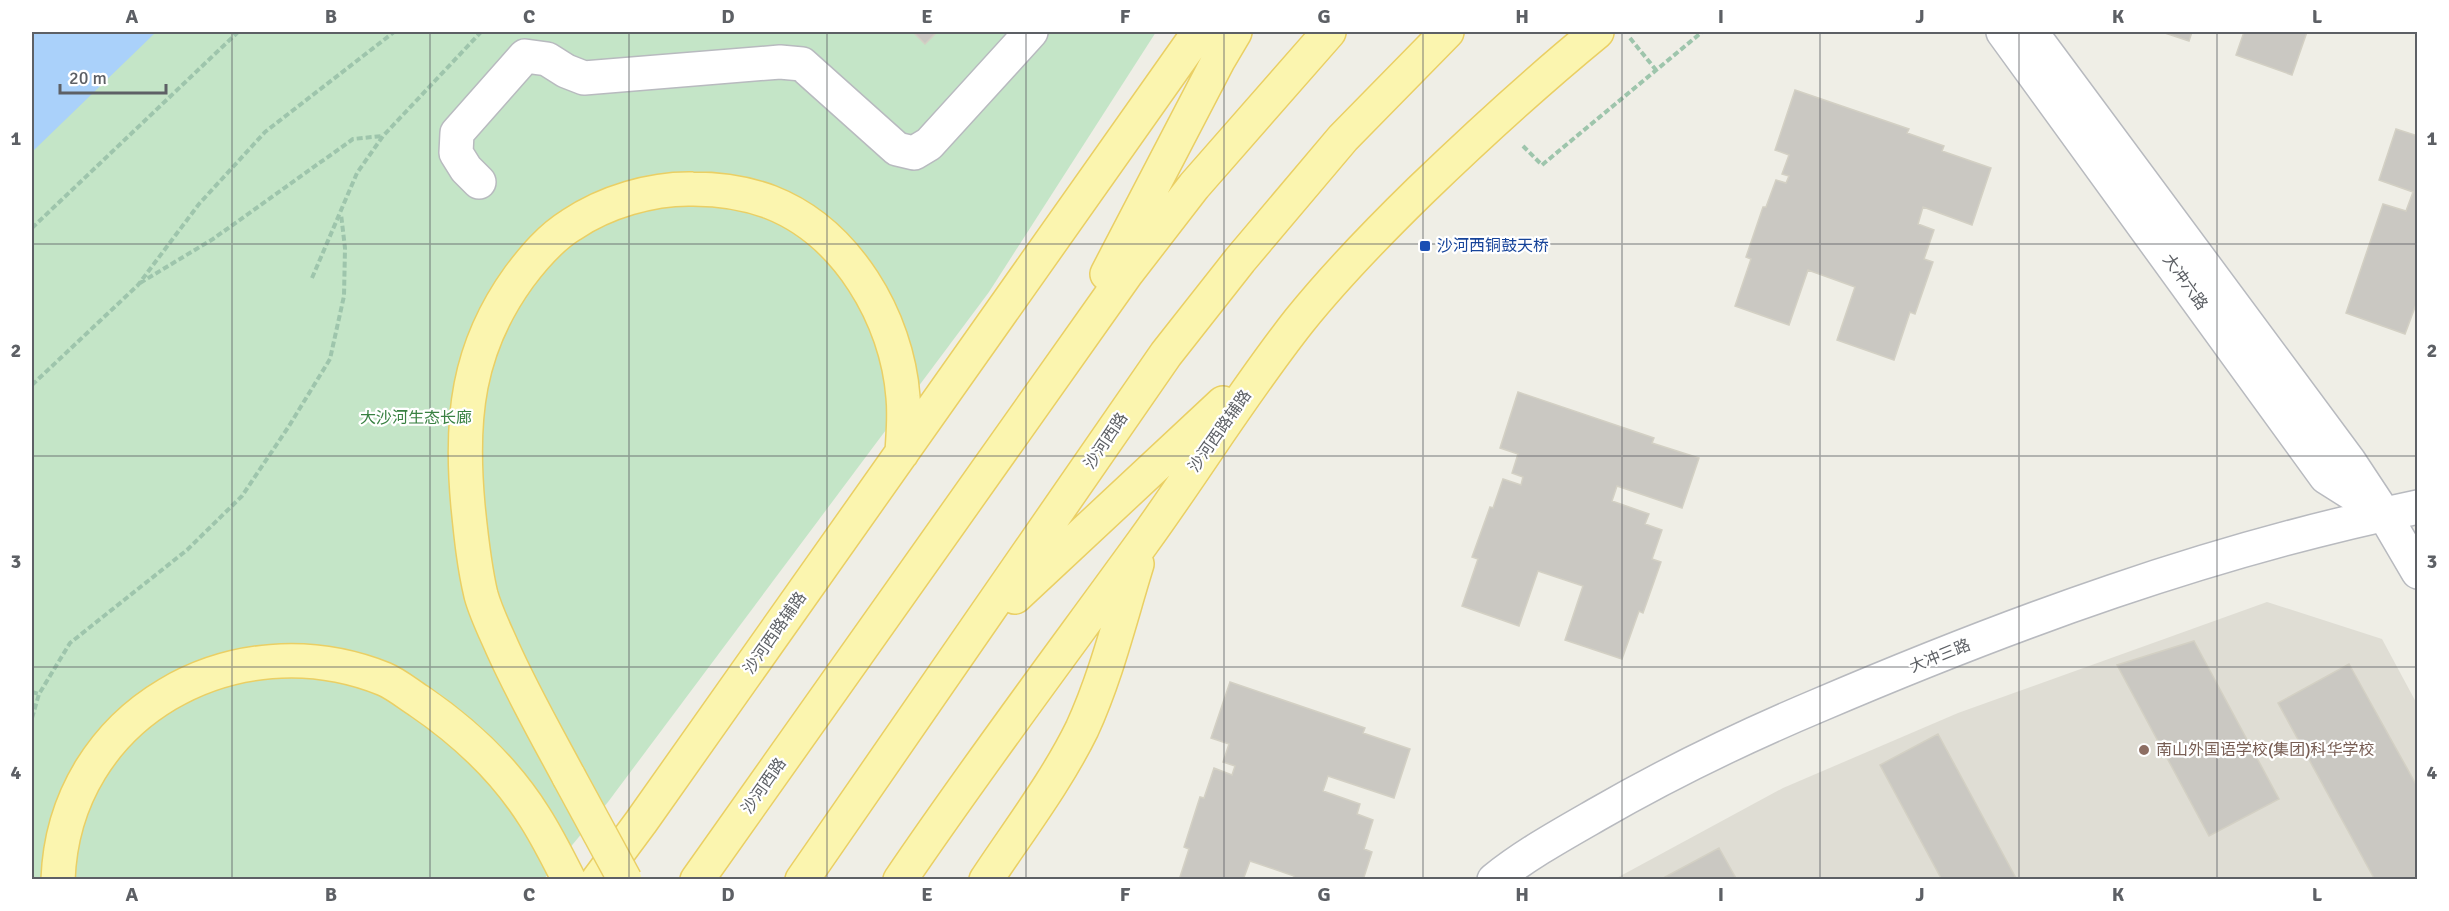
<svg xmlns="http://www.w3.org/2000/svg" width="2449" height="911" viewBox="0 0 2449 911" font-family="Signika,'Noto Sans SC',sans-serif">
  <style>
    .education { fill: #dfddd4 }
    .green { fill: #c4e5c7 }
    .water { fill: #aad1fa }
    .building { fill: #cac8c2; stroke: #d3d0c4; stroke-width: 1.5 }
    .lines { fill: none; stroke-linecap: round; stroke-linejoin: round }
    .minor-casing { stroke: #b8babf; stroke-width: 36 }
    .major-casing { stroke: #eacf64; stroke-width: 36 }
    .path { stroke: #9ec5ac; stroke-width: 4; stroke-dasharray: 6 3; stroke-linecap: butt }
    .minor { stroke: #fff; stroke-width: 33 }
    .major { stroke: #fbf5af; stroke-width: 33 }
    .major-bridge-casing { stroke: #eacf64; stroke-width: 36; stroke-linecap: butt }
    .major-bridge { stroke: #fbf5af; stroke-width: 33 }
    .grid { fill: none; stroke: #5d6065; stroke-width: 1.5; stroke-opacity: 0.55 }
    .transit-dot { fill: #1a4fb4; stroke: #fff; stroke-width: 2 }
    .education-dot { fill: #8d6e63; stroke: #fff; stroke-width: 2 }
    .labels { text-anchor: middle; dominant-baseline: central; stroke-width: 4.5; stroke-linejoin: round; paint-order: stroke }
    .transit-label { font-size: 16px; fill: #164399; stroke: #fff; text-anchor: start }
    .street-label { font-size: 16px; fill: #5d6065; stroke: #fff }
    .park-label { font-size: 16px; fill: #398142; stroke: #fff }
    .education-label { font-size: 16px; fill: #785e54; stroke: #fff; text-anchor: start }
    .neatline { fill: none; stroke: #5d6065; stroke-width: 2 }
    .grid-label { font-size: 20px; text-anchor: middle; font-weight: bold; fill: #5d6065 }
  </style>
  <rect width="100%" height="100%" fill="#efeee6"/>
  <path class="education" d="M2267 602 2382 639 2417 704V879L1613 880 1783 788 1958 713Z"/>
  <path class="green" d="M32 32H1156L989 292 608 802 543 880 32 879Z"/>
  <path class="water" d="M32 32H156L32 152Z"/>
  <path class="building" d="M913 32H937L925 44Z
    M2162 32H2192L2189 41Z
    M2244 32H2307L2292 75 2236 55Z
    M1795 90 1909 129 1907 133 1944 146 1942 151 1991 168 1972 225 1923 207 1918 224 1934 230 1924 259 1933 262 1915 314 1910 312 1894 360 1837 340 1855 287 1808 270 1789 325 1735 306 1751 259 1746 257 1763 207H1766L1776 180 1786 183 1789 176 1782 174 1789 155 1775 150Z
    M2396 129 2418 136V299L2405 334 2346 313 2383 204 2406 211 2413 192 2379 180Z
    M1518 392 1654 438 1652 443 1699 458 1682 508 1617 486 1612 501 1649 514 1645 524 1662 530 1652 559 1661 562 1643 613 1639 611 1622 659 1565 640 1583 586 1538 571 1519 626 1462 606 1478 559 1472 557 1490 507 1493 508 1503 479 1521 485 1523 477 1512 473 1518 454 1500 448Z
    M2194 641 2279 799 2209 836 2117 665Z
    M2349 664 2418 788V880H2375L2278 703Z
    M1230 682 1365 728 1363 733 1410 749 1394 798 1328 776 1323 791 1360 804 1357 814 1373 820 1364 849 1372 852 1363 880H1293L1294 876 1250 861 1243 880H1179L1189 849 1184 847 1200 797 1204 798 1214 768 1232 775 1235 766 1223 762 1229 744 1211 738Z
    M1938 734 2017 880H1942L1880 765Z
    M1719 848 1737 880H1667L1665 877Z"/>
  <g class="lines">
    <g class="minor-casing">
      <path id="minor" d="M2003 32 2326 477 2375 508
        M2031 32 2349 461 2384 514 2418 572
        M479 182 466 169 456 153 457 133 525 56 547 59 566 71 584 78 780 62 802 64 897 149 914 153 929 144 1031 32
        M1494 880C1525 855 1561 835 1596 815 1667 774 1741 738 1817 706 2011 623 2210 550 2418 507"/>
    </g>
    <g class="major-casing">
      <path id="major" d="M1107 274 1219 59 1235 32
        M1015 597 1223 403
        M569 777C546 734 522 692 502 647 495 631 486 613 481 595 474 566 471 536 468 506 460 419 467 349 519 277 534 257 550 238 571 225 605 202 652 188 693 189 719 189 746 193 770 202 847 232 897 318 903 397 905 416 903 434 902 453
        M58 880C64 713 235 619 384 679 396 684 408 694 419 701 463 731 505 770 534 816 547 836 558 858 569 880
        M598 880 641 822 1199 32
        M697 880 1126 274 1194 186 1329 32
        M802 880 1166 354 1240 260 1343 138 1447 32
        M900 880C978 765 1061 655 1143 542 1196 469 1243 392 1299 321 1336 275 1378 232 1420 191 1477 136 1536 82 1597 32
        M986 880C1019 830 1056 782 1082 729 1106 677 1120 619 1137 564"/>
    </g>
    <path class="path" d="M1630 38 1656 70
      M1523 146 1542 165 1702 32
      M32 228 238 32
      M312 278 357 173 383 136 481 32
      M140 283 213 239 353 139 382 136
      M32 385 138 285 199 204 265 132 394 32
      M32 692 39 694
      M32 718 39 694 70 643 187 550 242 496 289 426 330 359 344 296 345 248 341 214"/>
    <use href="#minor" class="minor"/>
    <use href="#major" class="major"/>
    <g class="major-bridge-casing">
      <path id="major-bridge" d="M569 777 625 880"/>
    </g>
    <use href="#major-bridge" class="major-bridge"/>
  </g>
  <path class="grid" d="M232 32V880M430 32V880M629 32V880M827 32V880M1026 32V880M1224 32V880M1423 32V880M1622 32V880M1820 32V880M2019 32V880M2217 32V880M32 244H2418M32 456H2418M32 667H2418"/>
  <rect class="transit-dot" x="1419" y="240" width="12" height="12" rx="3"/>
  <circle class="education-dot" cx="2144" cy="750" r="6"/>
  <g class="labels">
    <g class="transit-label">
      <text x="1437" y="246">沙河西铜鼓天桥</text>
    </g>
    <g class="street-label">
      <text transform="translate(2185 282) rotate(54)">大冲六路</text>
      <text transform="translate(1220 431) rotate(-55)">沙河西路辅路</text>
      <text transform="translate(1106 441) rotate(-56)">沙河西路</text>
      <text transform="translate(775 633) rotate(-55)">沙河西路辅路</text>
      <text transform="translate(1940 656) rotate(-22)">大冲三路</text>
      <text transform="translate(764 786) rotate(-55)">沙河西路</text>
    </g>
    <g class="park-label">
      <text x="416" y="418">大沙河生态长廊</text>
    </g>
    <g class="education-label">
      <text x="2156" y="750">南山外国语学校(集团)科华学校</text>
    </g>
  </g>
  <rect width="2449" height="911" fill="none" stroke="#ffffff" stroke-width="66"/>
  <path d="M60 84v9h106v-9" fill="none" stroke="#5d6065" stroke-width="3"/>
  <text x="69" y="84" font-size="18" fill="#5d6065" stroke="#ffffff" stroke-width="4.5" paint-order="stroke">20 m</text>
  <rect x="33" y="33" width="2383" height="845" class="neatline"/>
  <g class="grid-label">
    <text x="132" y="23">A</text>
    <text x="331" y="23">B</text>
    <text x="529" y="23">C</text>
    <text x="728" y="23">D</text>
    <text x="927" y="23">E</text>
    <text x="1125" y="23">F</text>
    <text x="1324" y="23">G</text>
    <text x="1522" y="23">H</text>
    <text x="1721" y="23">I</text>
    <text x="1920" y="23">J</text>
    <text x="2118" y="23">K</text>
    <text x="2317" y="23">L</text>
    <text x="16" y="145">1</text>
    <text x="2432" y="145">1</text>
    <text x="16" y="357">2</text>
    <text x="2432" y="357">2</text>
    <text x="16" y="568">3</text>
    <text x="2432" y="568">3</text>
    <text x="16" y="779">4</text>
    <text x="2432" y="779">4</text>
    <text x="132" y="901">A</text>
    <text x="331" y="901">B</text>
    <text x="529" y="901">C</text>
    <text x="728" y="901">D</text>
    <text x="927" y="901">E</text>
    <text x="1125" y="901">F</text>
    <text x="1324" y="901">G</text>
    <text x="1522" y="901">H</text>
    <text x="1721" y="901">I</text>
    <text x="1920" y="901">J</text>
    <text x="2118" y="901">K</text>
    <text x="2317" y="901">L</text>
  </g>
</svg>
